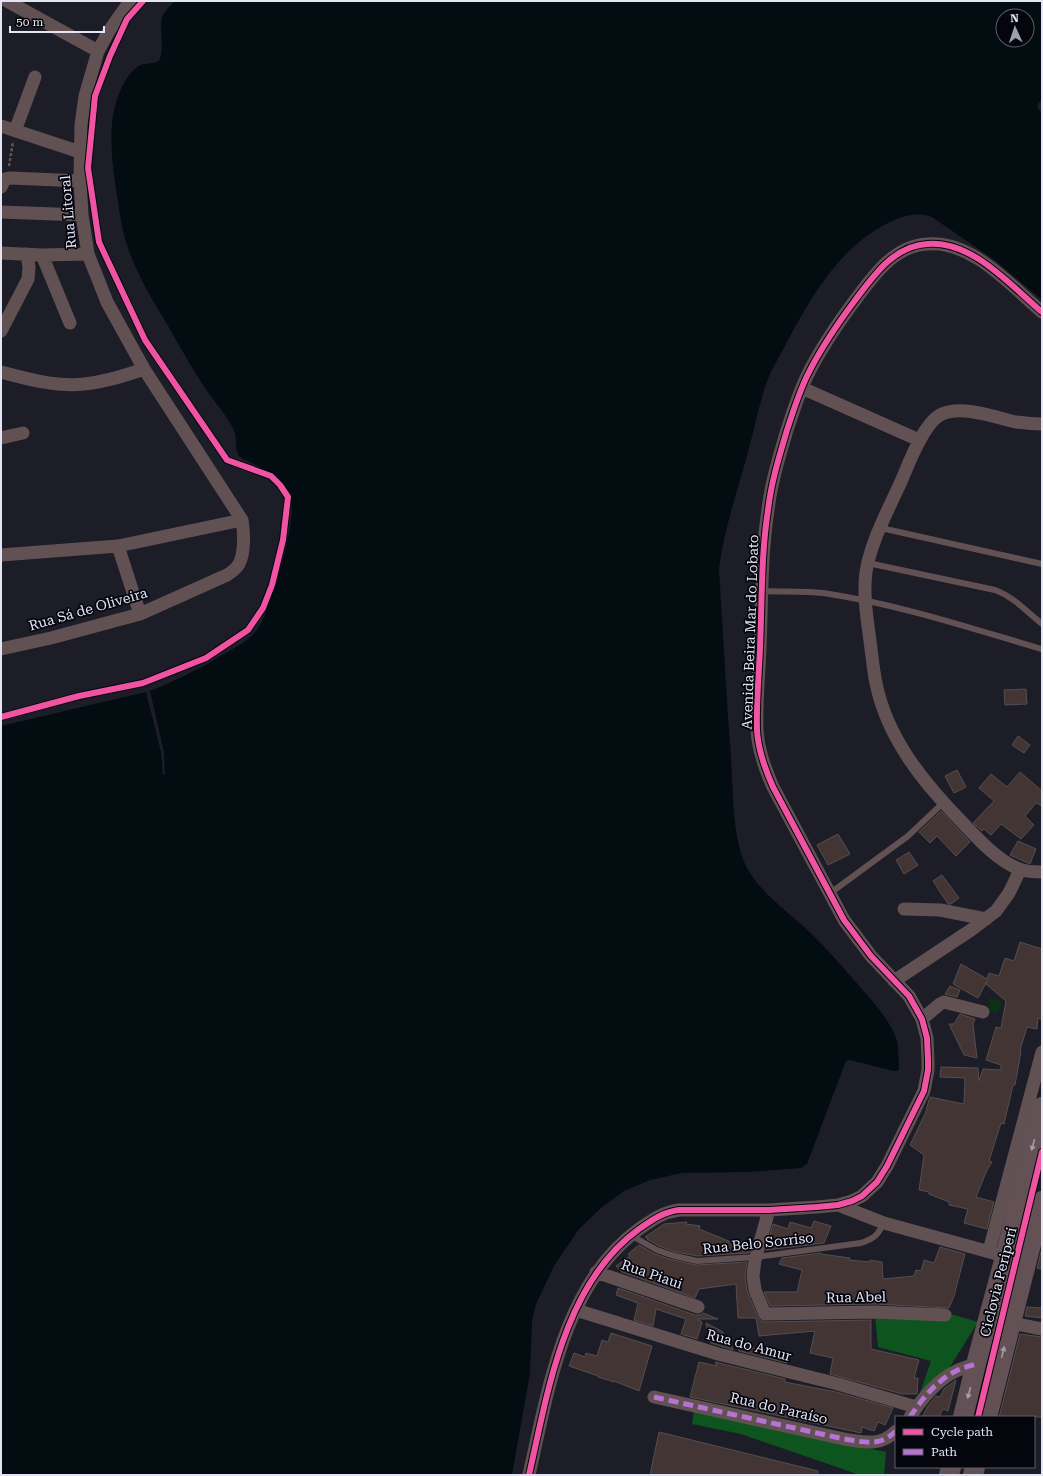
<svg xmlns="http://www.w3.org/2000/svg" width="1043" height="1476" viewBox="0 0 1043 1476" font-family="'Roboto Serif',serif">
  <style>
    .green { fill: #0b3413 }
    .forest { fill: #0e541e }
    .water { fill: #030c10; fill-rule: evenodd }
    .pier { fill: #1d1d28 }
    .building { fill: #433533; stroke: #534e51 }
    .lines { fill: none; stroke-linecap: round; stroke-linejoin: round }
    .path { stroke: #61565a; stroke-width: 2.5; stroke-dasharray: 3 2; stroke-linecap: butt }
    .service { stroke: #625152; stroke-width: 6 }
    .minor { stroke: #625152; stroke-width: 13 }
    .primary { stroke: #645156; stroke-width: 20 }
    .quiet { stroke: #b673d3; stroke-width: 5; stroke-dasharray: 10 5; stroke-linecap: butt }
    .cycleway-casing { stroke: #05050d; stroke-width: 8 }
    .cycleway { stroke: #f153a3; stroke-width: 6 }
    .oneway { fill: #a49ba5 }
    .labels { text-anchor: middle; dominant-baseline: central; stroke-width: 3.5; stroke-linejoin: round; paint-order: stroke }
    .street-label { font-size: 14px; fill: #e4e5f4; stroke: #05050d }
  </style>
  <rect width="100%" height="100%" fill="#1d1d28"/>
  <path class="green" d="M989 998 1002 1002 998 1012 990 1011Z"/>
  <path class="forest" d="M944 1312 978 1322 928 1402 920 1393 931 1361 878 1347 875 1315Z
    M694 1411 886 1452 884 1475H860L741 1434 692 1424Z"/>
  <path class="water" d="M175 1H1042V99L1038 104V109L1042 112V300L996 261 932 217C916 210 899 217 884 225 838 250 811 297 787 342 781 354 773 366 768 379 764 388 762 399 759 408 754 429 749 449 743 470 734 502 723 535 719 569 723 632 726 694 731 756 733 788 732 834 745 864 757 889 782 907 802 925 823 944 842 966 860 987 872 1001 886 1016 894 1033 900 1044 898 1057 899 1069L897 1071H894L850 1060 846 1061 807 1164 801 1168 747 1172 682 1173 650 1180 624 1191 601 1208 579 1229 554 1266 536 1304 532 1321 530 1373 512 1475H1V726L150 691C183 678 214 661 244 642 250 638 255 633 259 627 271 607 299 518 290 498 283 481 270 471 254 464 249 461 243 460 239 456 235 450 237 440 235 433 233 428 230 422 227 418 220 408 212 398 205 388 191 367 179 345 167 324 151 298 135 271 126 242 121 225 119 207 116 189 113 168 110 146 112 125 113 107 122 78 137 67 143 62 152 65 159 61 166 46 157 25 164 13 167 9 171 5 175 1ZM1003 16H1027V40H1003Z"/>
  <path class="pier" d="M150 691 164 752 165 775H163L161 752 146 692Z"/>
  <path class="building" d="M1026 689 1027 704 1005 705 1004 690Z
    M1018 736 1030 745 1024 753 1012 745Z
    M957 770 966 787 954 793 945 776Z
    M1020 772 1042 791V806L1036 803 1025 816 1034 825 1021 839 1001 824 991 835 984 829 982 831 973 823 994 801 979 788 991 774 1007 787Z
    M941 811 970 842 956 856 937 836 930 843 919 832Z
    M838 834 850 854 828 865 817 845Z
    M1018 841 1036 849 1030 864 1010 855Z
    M909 852 918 865 904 874 896 860Z
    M942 875 959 898 951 904H948L933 881Z
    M1020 942 1042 949V1019L1038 1018 1037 1029 1027 1027 1020 1050H1021L1019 1063 1015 1085H1013L1004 1124 1001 1123 989 1161 992 1162 987 1170 976 1197 994 1202 987 1229 964 1223 968 1209 949 1205V1202L929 1194V1192L919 1190 924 1155 910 1145 925 1114 930 1097 964 1104 965 1078 940 1077 941 1067 978 1068 979 1081 983 1069 1001 1070V1065L986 1060 996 1027 1001 1028 1006 1001 986 984 987 981 978 998 953 984 961 964 987 979 989 973 999 976 1005 958 1014 961Z
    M950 986 960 990 957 997 945 994Z
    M960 1014 975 1019 973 1024 977 1058 964 1055 949 1024H954Z
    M814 1221 831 1226 824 1243 766 1250 773 1224 788 1229 790 1222 811 1228Z
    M687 1222 686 1224 700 1226 699 1229 736 1244 737 1240 751 1245 749 1253 697 1256 672 1251 659 1246 647 1239 648 1238 645 1237 664 1224Z
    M639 1245 655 1254 669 1259 696 1265 747 1262 745 1277 747 1291 758 1317 761 1321 765 1322 871 1320V1349L919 1360 914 1378H918L917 1394H902L830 1374 833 1358 810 1353 815 1331 759 1336 756 1318H738L736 1284 699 1289 695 1298 622 1272 616 1266 630 1256 628 1254Z
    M940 1247 965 1254 954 1296 949 1308 875 1304 770 1306 764 1292H797L802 1270 779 1264 782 1258 821 1253V1254L850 1258 849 1260 870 1262V1260L882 1262 883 1279 914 1276 916 1270 921 1271 924 1260 934 1263Z
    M1042 1248V1269L1037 1268Z
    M618 1288 695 1315H700L703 1313 718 1319H697L702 1322 697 1339 681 1334 686 1319 656 1309 653 1326 634 1320 638 1303 616 1295Z
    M1027 1307 1042 1308V1318L1025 1316Z
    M706 1323 723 1332 722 1343 731 1345 733 1350 711 1343Z
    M611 1333 652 1346 639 1391 614 1381V1382L598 1377V1376L569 1366 574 1353 585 1357 586 1353 597 1356 602 1340 608 1342Z
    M1020 1334 1042 1337V1417H999Z
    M738 1346 754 1348 761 1351V1349L788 1352 787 1363 739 1351Z
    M699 1362 717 1366 715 1362 785 1379V1382L836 1392 893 1408 885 1425 878 1422 874 1431 862 1427 861 1433 690 1397Z
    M956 1380 948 1411 943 1409 939 1417H922L928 1406 936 1396 940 1397 944 1389Z
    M659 1432 818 1471V1475H650Z"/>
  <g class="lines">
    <path class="path" d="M9 166 13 141"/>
    <path class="service" d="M881 528 1042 564
      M868 563 995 590C1014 597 1027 612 1042 624
      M762 591C782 592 803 591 823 593 898 604 970 628 1042 649
      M829 894 908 836 943 803
      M632 1236 657 1250 671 1255 697 1261 756 1257 861 1243C875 1238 877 1236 884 1223"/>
    <path class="minor" d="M7 1 98 51
      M1 126 80 152
      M15 131 35 77
      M1 187 5 179 11 178 80 181
      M1 212 82 215
      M1 253 42 255 88 254
      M42 255 70 323
      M1 331 28 279 29 267 27 254
      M1 372C27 379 56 387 84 384 105 382 124 376 144 369
      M802 388 919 440
      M1042 424C1033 424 1024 423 1016 422 994 417 962 405 942 414 925 421 910 460 903 477 890 507 871 540 866 572 863 595 867 618 870 641 872 655 873 669 876 683 887 738 923 782 961 821 978 839 997 860 1019 869 1026 872 1034 872 1042 872
      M1 438 23 433
      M118 546 140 614
      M1 555 118 546 242 520
      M1 649 51 638 140 614 227 575C232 572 236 569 239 564 245 553 244 532 242 520L144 369 107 302 88 254 82 215 80 181 81 125 85 96 98 51 109 31 130 1
      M904 909 940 910 986 919
      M894 981 971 930 996 911 1009 893 1020 870
      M922 1019 940 1004 944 1002 983 1012
      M838 1205 884 1223 997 1254
      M769 1210 755 1260 753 1276 755 1290 765 1314 875 1312 945 1315
      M989 1251 1042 1052
      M596 1272 698 1307
      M576 1310 718 1354 838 1384 916 1407
      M1011 1323 1042 1329
      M654 1397 844 1439C864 1442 880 1447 896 1431
      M910 1417C921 1400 937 1380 956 1371 962 1368 969 1366 976 1364
      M529 1475C548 1391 564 1283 639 1229 652 1220 663 1212 679 1210H769L817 1207 838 1205 852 1201 862 1196 877 1182 887 1166 924 1091 928 1070V1060L927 1038 922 1019 909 996 871 956 844 920 773 787C765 769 758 750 757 730 756 702 759 675 760 648 762 602 761 555 768 510 771 483 779 457 787 430 793 412 799 392 808 374 821 348 838 323 856 299 874 275 894 246 927 244 972 240 1010 285 1042 312"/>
    <path class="primary" d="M963 1417 976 1364 1005 1257 1042 1107
      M987 1417 1042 1201
      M949 1475 951 1467
      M973 1475 975 1467"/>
    <path class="quiet" d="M654 1397 844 1439C864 1442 880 1447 896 1431
      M910 1417C921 1400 937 1380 956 1371 962 1368 969 1366 976 1364"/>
    <g class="cycleway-casing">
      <path id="cycleway" d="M1 717 79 696 143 683 206 658 248 630 263 608 272 585 283 540 288 497 280 485 271 476 227 460 145 340 99 242 88 168 95 96 110 56 127 19 143 1
        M978 1417 1042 1152
        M529 1475C548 1391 564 1283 639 1229 652 1220 663 1212 679 1210H769L817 1207 838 1205 852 1201 862 1196 877 1182 887 1166 924 1091 928 1070V1060L927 1038 922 1019 909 996 871 956 844 920 773 787C765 769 758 750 757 730 756 702 759 675 760 648 762 602 761 555 768 510 771 483 779 457 787 430 793 412 799 392 808 374 821 348 838 323 856 299 874 275 894 246 927 244 972 240 1010 285 1042 312"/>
    </g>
    <use href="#cycleway" class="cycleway"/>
  </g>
  <defs><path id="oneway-solid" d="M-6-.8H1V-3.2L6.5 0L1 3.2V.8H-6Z"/></defs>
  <g class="oneway">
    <use href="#oneway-solid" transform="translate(1033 1145) rotate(104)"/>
    <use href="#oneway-solid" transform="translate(1003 1352) rotate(-76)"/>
    <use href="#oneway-solid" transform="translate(969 1393) rotate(104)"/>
  </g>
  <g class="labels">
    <g class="street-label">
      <text transform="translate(68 212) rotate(-95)">Rua Litoral</text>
      <text transform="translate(88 609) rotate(-16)">Rua Sá de Oliveira</text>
      <text transform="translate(750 632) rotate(-88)">Avenida Beira Mar do Lobato</text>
      <text transform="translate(758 1243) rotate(-6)">Rua Belo Sorriso</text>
      <text transform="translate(652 1274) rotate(19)">Rua Piaui</text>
      <text transform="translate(998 1282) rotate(-76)">Ciclovia Periperi</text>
      <text transform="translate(856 1297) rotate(-1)">Rua Abel</text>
      <text transform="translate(749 1345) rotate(15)">Rua do Amur</text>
      <text transform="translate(779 1408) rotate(13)">Rua do Paraíso</text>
    </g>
  </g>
  <rect width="1043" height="1476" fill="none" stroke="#e4e5f4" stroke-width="4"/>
  <rect x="895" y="1416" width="140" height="52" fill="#05050d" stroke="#5e5f69"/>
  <rect x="903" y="1429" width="20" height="6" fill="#f153a3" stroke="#5e5f69"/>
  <text x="931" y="1436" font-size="12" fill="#e4e5f4">Cycle path</text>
  <rect x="903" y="1449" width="20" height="6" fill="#b673d3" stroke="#5e5f69"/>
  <text x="931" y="1456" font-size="12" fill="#e4e5f4">Path</text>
  <g transform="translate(1015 28) rotate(357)"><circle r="19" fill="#05050d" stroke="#5e5f69"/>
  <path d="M0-3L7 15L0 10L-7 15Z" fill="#9e9fad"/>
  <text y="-6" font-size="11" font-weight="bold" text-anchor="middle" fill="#e4e5f4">N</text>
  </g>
  <path d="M10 26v6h94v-6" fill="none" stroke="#e4e5f4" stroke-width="2"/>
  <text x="16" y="26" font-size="12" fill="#e4e5f4" stroke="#05050d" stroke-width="3" paint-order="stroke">50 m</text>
</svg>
